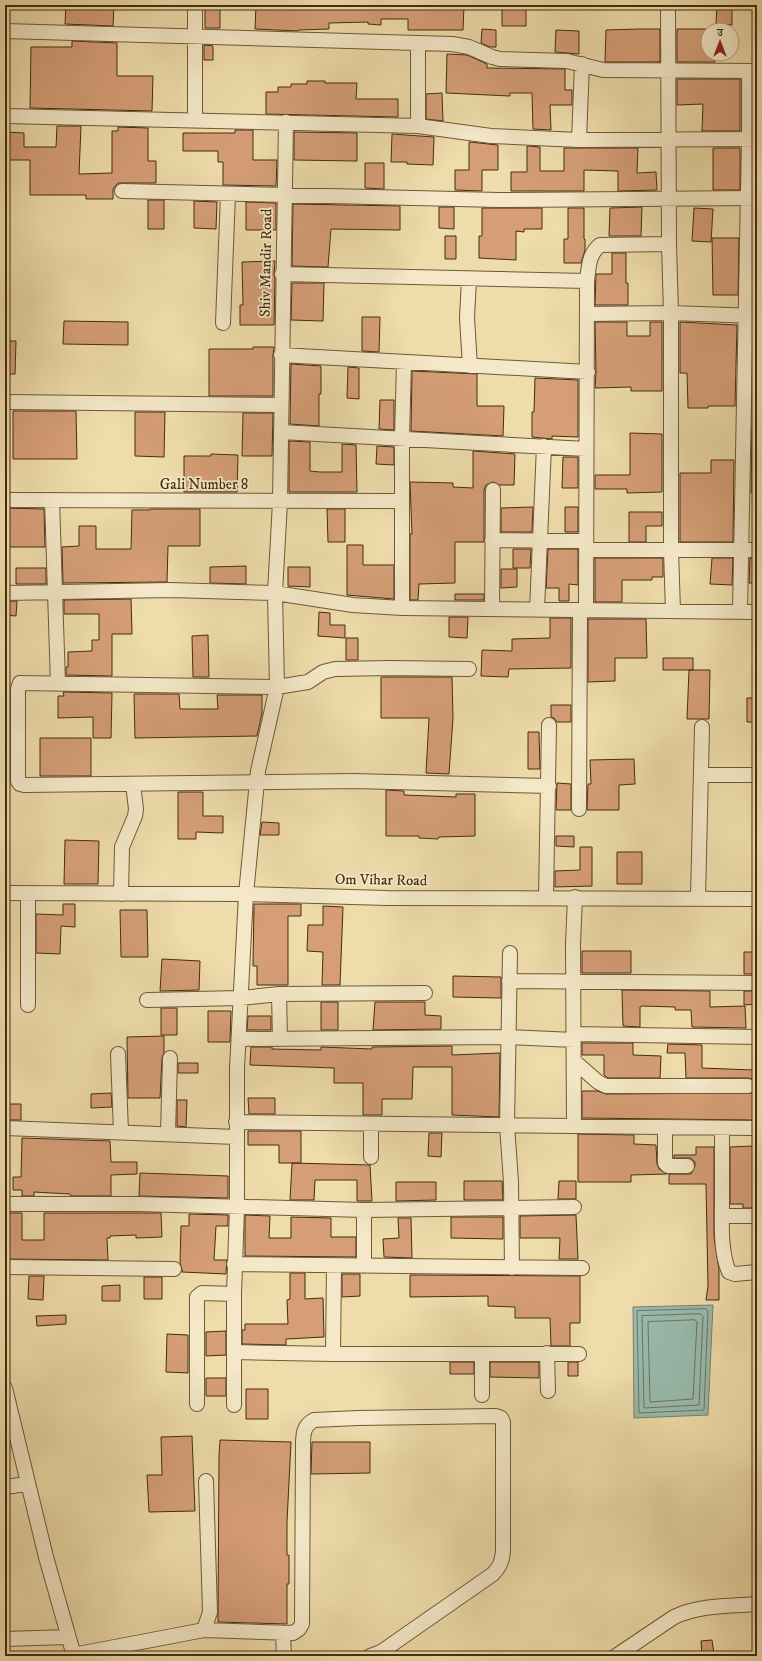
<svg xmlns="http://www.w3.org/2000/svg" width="762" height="1661" viewBox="0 0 762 1661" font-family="'IM FELL DW Pica','Noto Serif Devanagari',serif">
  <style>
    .water { fill: #99bbad; stroke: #77826e }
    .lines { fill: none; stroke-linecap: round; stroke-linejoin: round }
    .shore { stroke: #6e745e; stroke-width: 1 }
    .building { fill: #d59e77; stroke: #442d0f }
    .minor-casing { stroke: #6e5936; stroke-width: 16 }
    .minor { stroke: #f4e8c8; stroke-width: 14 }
    .labels { text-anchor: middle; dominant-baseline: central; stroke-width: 3.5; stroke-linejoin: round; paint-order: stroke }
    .street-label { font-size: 15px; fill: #442d0f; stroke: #f4e8c8 }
  </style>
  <rect width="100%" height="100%" fill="#eedcaa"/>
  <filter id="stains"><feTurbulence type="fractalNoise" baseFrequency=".005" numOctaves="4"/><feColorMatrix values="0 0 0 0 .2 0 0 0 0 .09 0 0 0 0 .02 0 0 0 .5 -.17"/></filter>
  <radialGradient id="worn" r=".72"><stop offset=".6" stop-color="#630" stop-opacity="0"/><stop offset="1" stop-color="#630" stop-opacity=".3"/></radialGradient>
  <path class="water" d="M713 1305 708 1415 634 1418 633 1307Z"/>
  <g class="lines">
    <path class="shore" d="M706 1309 708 1311 704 1410 639 1413 637 1311Z
      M701 1314 703 1316 699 1405 644 1408 642 1316Z
      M695 1320 697 1322 693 1399 650 1402 648 1322Z"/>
  </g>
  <path class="building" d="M66 5H114L113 26 65 24Z
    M256 5H464L463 30H408V19H381V25L368 24V22L329 23V29L298 30V31L255 29Z
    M502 5H526V26H502Z
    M717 5H732V25L716 24Z
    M205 9H220V28H205Z
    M482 29 496 30V47H490L481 43Z
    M639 29H660V62H605L606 30Z
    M677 29H708V54H715V62H677Z
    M556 30 579 31V54L555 52Z
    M72 41 117 43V76H153L152 111 30 108 31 47H72Z
    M204 45 213 46V60H204Z
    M447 54 467 55 487 64V68L565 69V90H572V105H550L551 130 533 129 532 93H510V96L446 93Z
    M677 79H740V131H702L703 104 677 105Z
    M307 81H325V83H357L356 99H398V117L266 114V92H278V87H291V84H307Z
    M442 93 443 121 426 119V94Z
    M57 126H81L79 174 112 173V131H118V127L148 128V161H156V183H118L113 189V199H86V195H30V160H5V132L24 133V147H56Z
    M235 130H253V160H277L276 186 223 185V162H218V151H183V133H235Z
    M294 132 357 133V161L294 160Z
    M392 134 434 137 433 165 407 164V162H391Z
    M469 142 498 145V170H482V191L455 190V170H469Z
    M527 146 540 147V171H564V148H638L637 173 656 172 657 190 618 191V171L584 170V191H511V172H527Z
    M713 148H740V190H713Z
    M365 163H384V189L365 188Z
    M148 200H164V229H148Z
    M194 201 217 202 216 229 194 228Z
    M246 202 276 203V230H246Z
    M293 204 400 206V230L331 229 328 267 292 266Z
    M439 207H454V229L439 228Z
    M642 207 641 236H609L610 208Z
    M482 208H542V229H524V232L516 231V260L479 258V236H482Z
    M568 208H584V239H585V250L581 263H564V239H568Z
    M694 208 713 209 711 242 692 241Z
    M445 236H456V259H445Z
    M712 238H739L738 295H713Z
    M612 253H626V283H628V305H595L596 274H612Z
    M275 261 274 274 275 279 274 325H240V305H243L242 262Z
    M292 283H324L323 321 291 320Z
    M362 317H380L379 352 362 351Z
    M64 321 128 322V345L63 344Z
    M595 322H627V336H650V322H662V391H631V387L595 388 596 372Z
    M680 322 737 325 735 406H708V408H688L687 373H680Z
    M5 341H16L15 374H5Z
    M253 347H274L273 355V396H209V349H253Z
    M291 364 321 366V394H319V426L290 424Z
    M348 367 359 368V399L347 398Z
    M412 371 477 374V406H504L503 436 411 431Z
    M535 378 578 380V437L552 436V439L532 437V412H534Z
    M380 400H394V430L379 429Z
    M13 411H76L77 459H13Z
    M135 412H165L164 457 135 456Z
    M243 413H273L272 456H242Z
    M752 426H757V493H751Z
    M630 433 662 434V492L627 493V489H595V475H630Z
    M289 441 310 442V471L320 472H342V444L356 445 357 492H289Z
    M377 446 394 447V465L376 464Z
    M473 451 515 454 514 485H499L493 482 486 485 484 490V542H455V583L419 584 418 600H410V534H412L410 482 453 483V487L473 488Z
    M211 454 238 455 237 492H184V456H211Z
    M563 457H578V488H562Z
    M711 460H734L733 542H680V473H711Z
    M533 507 532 532H501V508Z
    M565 507H578V532H565Z
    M5 508 44 509 45 547H5Z
    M150 509H200V546H168L167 582 63 583 62 547 79 546V526H96V549H131L132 510H150Z
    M327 509H345V542H328Z
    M629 512H662V526H646V542H629Z
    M347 545H363V565H394V599L347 595Z
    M513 549H531L530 568H513Z
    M548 549H578V585L569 584V601H559V588H546Z
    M595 558H663V577H652V580H622V602H595Z
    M712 558H733L732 585 710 584Z
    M750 558H757V583H749Z
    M246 566V584L210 583V567Z
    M288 567H310V587L288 586Z
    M16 568H46V584H16Z
    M501 569H517V587L501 588Z
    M455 594H484V600H455Z
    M131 599 132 634H112V676L66 675V667H68V652L92 651V640H99V614H64V600Z
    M5 601H17L16 616 5 615Z
    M319 612 330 613V625H345V638L318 636Z
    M449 617H468L467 638 449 637Z
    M550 618H571V668L509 669 508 677 481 676 482 650 512 651V639L550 638Z
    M588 619H646L647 658H615V681L588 682Z
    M208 635 209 677H193L192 636Z
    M346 638H358V660H346Z
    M663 658H693V670H663Z
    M689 670H710L709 719H687Z
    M381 677H452L453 718 449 774 426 773 429 718H381Z
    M63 692 112 693 111 738H93V717L58 718V696H64Z
    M134 694H179L180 709H218L217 695H262V713L257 736 135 738Z
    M747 698H757V722H747Z
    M551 705H571V722H557L554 718 551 717Z
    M528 732H539L540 769H528Z
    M40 738H91V776H40Z
    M634 759 635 784 619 785V810H587L588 784H591L590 760Z
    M557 783 571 784V810H556Z
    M386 790 404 791V795L456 797V794H475V836L439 837 438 839 419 838V836H386Z
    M178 792H203V816H223V833L196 832V839H178Z
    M262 822 279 823V835H260Z
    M556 836H574V847L556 846Z
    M65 840 99 841 98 884H64Z
    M580 847H592V886L555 887V871L580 870Z
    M617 852H642V884H617Z
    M63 904H75V927L61 926 60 954 36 953V914L63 915Z
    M254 904H301V916H288V985H257V966H253Z
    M323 906 343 907 340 985H322L323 952 307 951 308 925H323Z
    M120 910H147L148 957H121Z
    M582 951H631V973H582Z
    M744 952H756L757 974H744Z
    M162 959 200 961 199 990 160 991Z
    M453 976 501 977V998L453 997Z
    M622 990 710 991V1007L745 1006 746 1028 692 1027 691 1010H675V1007L642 1006 640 1007V1027L623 1026Z
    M744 991H757V1004L744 1005Z
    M321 1002H338V1030H321Z
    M375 1002H425V1015L441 1016V1029L373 1030Z
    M161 1008H177V1035H161Z
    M208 1011H231L230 1042H208Z
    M248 1016H271V1030H247Z
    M164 1036V1052L162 1058 160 1098H128L127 1037Z
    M582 1043H633V1055L661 1056 660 1078H608L604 1075V1055H582Z
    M668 1044 702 1045V1068L753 1070V1079L748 1078H686L685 1053H667Z
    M452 1046V1055L500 1053 499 1117 452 1115V1067H413L412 1099H382V1115H363V1083H334V1068L250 1065 251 1047H272V1049L321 1050V1047L372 1049V1047Z
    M178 1063H198V1073H178Z
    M582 1091H597L606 1094 754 1093 756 1121 751 1120 582 1118Z
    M111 1093 112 1107 91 1108V1094Z
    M248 1098H275V1114H249Z
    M177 1100H187L186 1127 177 1126Z
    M5 1104H21V1120H5Z
    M248 1131H301V1163H279V1145H248Z
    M429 1133H442L441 1157 428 1156Z
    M578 1134 634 1135V1144L656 1145 657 1164 659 1169 667 1174 631 1175V1182H578Z
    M22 1138 110 1141 111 1162H137V1174L111 1175V1196H71L70 1194 34 1192V1196H22V1190H13V1177H21Z
    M754 1146V1208H743V1204H730V1147Z
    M696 1147H714V1237L719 1269V1300H706L708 1286 706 1184H669V1174H691L695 1166V1162L691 1158H674V1155H696Z
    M292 1163 370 1165 372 1201H357V1180H315L314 1200H290Z
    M140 1173 228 1176V1198L139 1196Z
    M464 1181H502L503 1200H464Z
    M559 1181H576V1199H558Z
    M396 1182H436V1200L396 1201Z
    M5 1213H22V1240H44V1213H161L162 1237 136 1238V1235L110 1236V1238H107L108 1260 5 1259Z
    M189 1214 228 1215V1226H216L214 1260H227L226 1274 182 1272V1269L180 1263 181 1226H189Z
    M245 1215 270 1216 269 1238H291V1217L331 1218V1237H356V1257L245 1256Z
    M576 1215 578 1259H559L560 1238H520V1216Z
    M451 1217H503V1239L451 1238Z
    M398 1218H411L412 1258 384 1257 383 1239 399 1238Z
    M290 1273H305V1299L323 1298 324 1337 286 1339V1345L242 1344V1330H245V1324H288L287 1300 290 1299Z
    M342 1274H360V1296L342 1297Z
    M410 1275 580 1276V1323H570V1346H551L550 1318H515V1307L488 1306V1296L410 1297Z
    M29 1276H44L43 1300 28 1299Z
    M144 1277H162V1299H144Z
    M120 1285V1301H102V1286Z
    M66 1315V1324L37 1326 36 1316Z
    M226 1331V1355L206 1356V1332Z
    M167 1334 188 1335V1373L166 1372Z
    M450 1362H474V1374H450Z
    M490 1362H539V1378L490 1377Z
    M568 1362H578V1376H568Z
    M206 1378H226V1396H206Z
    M246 1389H268V1419H246Z
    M192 1436 195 1511 149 1512 147 1475H162L161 1437Z
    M220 1440 291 1442 287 1522V1555H289V1584H287V1624L218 1622 219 1457Z
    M312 1442H370V1473L311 1474Z
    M712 1640 714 1654 702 1656 701 1641Z"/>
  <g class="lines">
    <g class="minor-casing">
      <path id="minor" d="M668 5 669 244 671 313V550L673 611
        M5 31 452 44 469 47 492 57 500 59 567 61 603 70 757 71
        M5 116 418 126 491 136 579 140 757 139
        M195 120V5
        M418 126V43
        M579 140 582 64
        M122 191 499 200 757 198
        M282 274 587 281
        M469 279 467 318 470 366
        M587 314 671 313 757 316
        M223 323 228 194
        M281 355 588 372
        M5 402 281 405
        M281 432 586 449
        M5 500 402 501
        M52 500 58 684
        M492 540 586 541
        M586 550H757
        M5 593 170 590 275 593 353 605 402 608 757 612
        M402 608V438L404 362
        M492 609 493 490
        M537 610 544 446
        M586 610 587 281C589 267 588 255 600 245L669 244
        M740 612 749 139V71
        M469 669 390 668 335 669 323 672 308 682 277 687 20 683 18 689V781L20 784 24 785 353 781 549 786
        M701 775H757
        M579 809 580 610
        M5 893 246 894 387 898 757 899
        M28 894V1005
        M121 894 122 847 135 816 136 809 133 784
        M546 897 549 725
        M698 898 702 727
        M510 953 507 1125 511 1182 512 1268
        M509 981 757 983
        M279 994 280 1039
        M147 1000 241 998 279 994 425 993
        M574 1034 757 1037
        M239 1039 508 1037 574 1040
        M118 1054 121 1132
        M574 1061 598 1082 606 1086H748
        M236 1122 751 1128
        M371 1124V1157
        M574 1126 573 944 575 897
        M5 1128 236 1137
        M665 1128V1163L668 1166H687
        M722 1129C722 1153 722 1177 722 1201 722 1223 720 1251 729 1272L735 1274 757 1272
        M168 1134 170 1058
        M5 1204H138L364 1210 574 1207
        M364 1210V1266
        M722 1216H757
        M234 1264 582 1268
        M5 1267 174 1269
        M234 1352 333 1354H579
        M547 1353 548 1391
        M333 1354 334 1266
        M482 1354V1395
        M5 1388 46 1557 74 1656
        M197 1404V1297L202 1293 234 1294
        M234 1405V1294L237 1208V1068L246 894 258 771 277 687 275 593 280 502 286 122
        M5 1487 27 1484
        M204 1630 293 1633 299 1629 302 1624 303 1446C303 1435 303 1426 314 1420L358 1418 496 1416 501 1418 503 1422V1551C502 1562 500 1566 493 1574L381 1652 370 1656
        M283 1634 284 1656
        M5 1639 68 1637
        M73 1655 204 1630 210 1612 206 1481
        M616 1656 674 1617C699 1605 730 1606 757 1604"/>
    </g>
    <use href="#minor" class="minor"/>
  </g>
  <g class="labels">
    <g class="street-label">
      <text transform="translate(266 263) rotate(-89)">Shiv Mandir Road</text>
      <text x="204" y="484">Gali Number 8</text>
      <text transform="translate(381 880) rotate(1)">Om Vihar Road</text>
    </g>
  </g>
  <rect width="762" height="1661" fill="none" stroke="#eedcaa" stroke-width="20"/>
  <rect x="6" y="6" width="750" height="1649" fill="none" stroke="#442d0f" stroke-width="2"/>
  <rect x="10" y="10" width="742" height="1641" fill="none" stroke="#442d0f"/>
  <g transform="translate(720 42)"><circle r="19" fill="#f4e8c8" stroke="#ae9d7e"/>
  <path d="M0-3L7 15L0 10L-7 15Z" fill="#8f2418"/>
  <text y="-6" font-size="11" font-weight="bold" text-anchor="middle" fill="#442d0f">उ</text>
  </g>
  <rect width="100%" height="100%" filter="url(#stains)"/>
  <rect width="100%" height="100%" fill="url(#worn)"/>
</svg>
